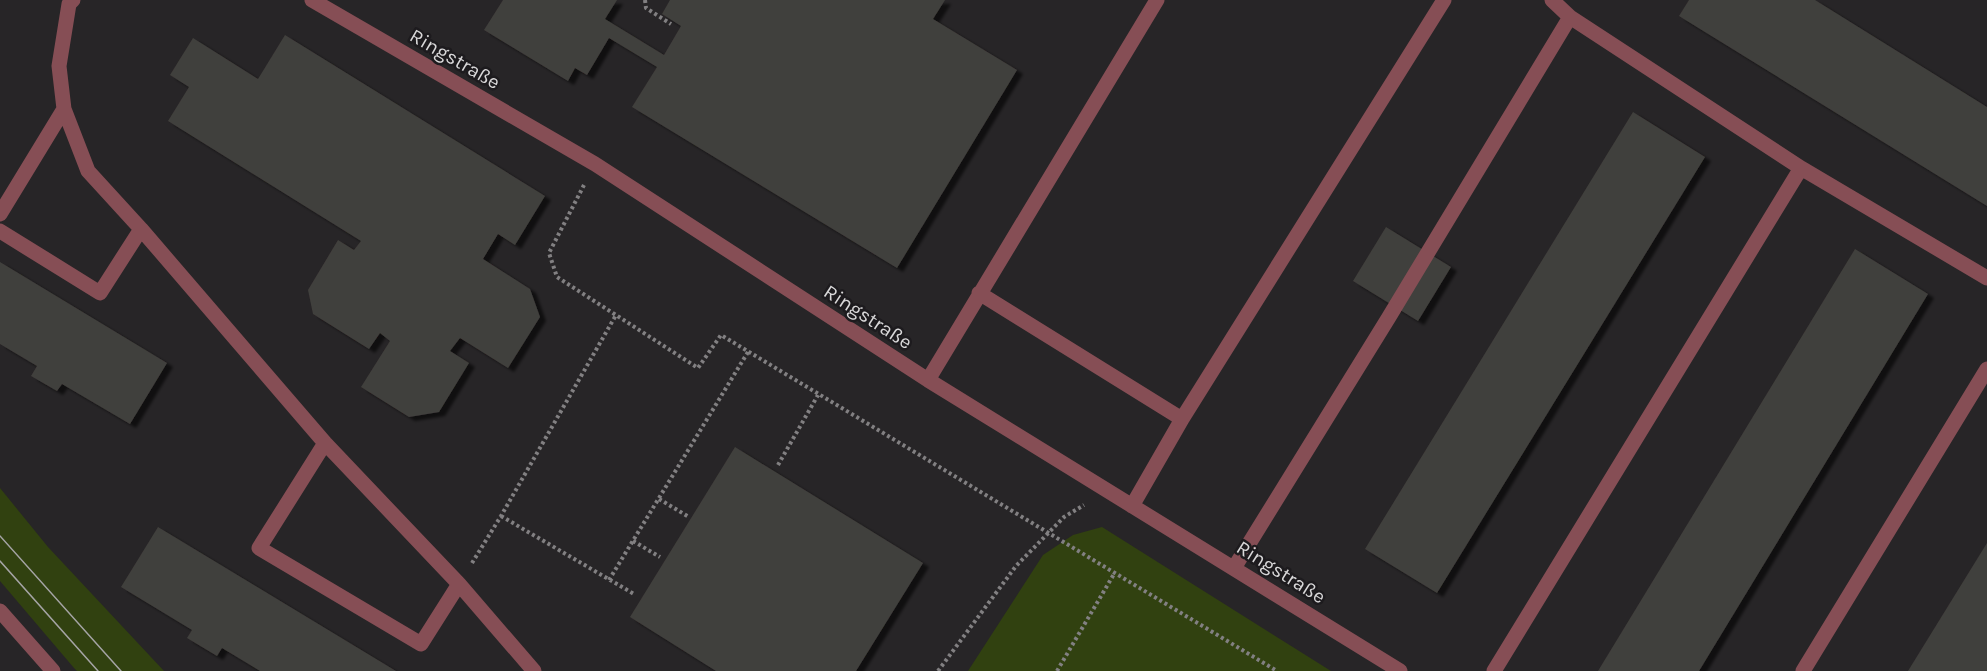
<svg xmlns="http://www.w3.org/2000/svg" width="1987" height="671" viewBox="0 0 1987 671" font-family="Karla,sans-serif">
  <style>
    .green { fill: #314110 }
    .building { fill: #413f3c; filter: url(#shadow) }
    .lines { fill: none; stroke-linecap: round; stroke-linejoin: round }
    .path { stroke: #828082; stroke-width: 4; stroke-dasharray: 3 3; stroke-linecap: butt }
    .lane { stroke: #864e55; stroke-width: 15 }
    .street { stroke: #864e55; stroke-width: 15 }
    .tram { stroke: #a5a4a5; stroke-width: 1.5 }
    .labels { text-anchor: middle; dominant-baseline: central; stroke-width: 5; stroke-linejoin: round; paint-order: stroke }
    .street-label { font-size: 20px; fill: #d9d8d9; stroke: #1d1b1e }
  </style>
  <defs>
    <filter id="shadow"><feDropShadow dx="6" dy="4" stdDeviation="1.5" flood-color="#0009"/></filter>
  </defs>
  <rect width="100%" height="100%" fill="#272527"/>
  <path class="green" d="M0 488 48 547 164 671H77L74 668 0 581Z
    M1102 527 1331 671H968L1043 555 1073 535Z"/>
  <path class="building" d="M503 0H617L605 19 664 55 681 26 662 14 670 0H945L933 19 1017 70 897 268 632 107 657 67 609 38 587 75 575 68 568 81 484 30Z
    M1689 0H1815L1987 107V206L1679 16Z
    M285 35 545 196 515 245 498 234 483 259 530 289 540 317 508 368 460 338 450 351 469 363 439 412 409 417 361 387 390 341 380 333 369 349 313 314 308 290 338 240 354 250 361 241 168 121 189 87 170 75 193 38 258 79Z
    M1633 112 1705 157 1437 593 1365 549Z
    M1386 227 1451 267 1418 321 1353 281Z
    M1855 249 1928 294 1699 671H1598Z
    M0 262 167 363 130 424 62 384 57 391 31 376 37 366 0 344Z
    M735 447 923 563 856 671H716L630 617Z
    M158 527 396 671H260L222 648 217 656 187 638 192 630 121 587Z
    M1987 543V671H1908Z"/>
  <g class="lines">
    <path class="path" d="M645 0 646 8 671 24
      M584 185 549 253 557 277 698 368 721 335 1277 671
      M778 465 818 395
      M659 499 689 517
      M501 516 634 594
      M633 541 660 557
      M472 563 501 516 616 315
      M609 580 748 352
      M938 671 1016 566 1064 517 1084 505
      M1057 671 1114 574"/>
    <path class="lane" d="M73 0 69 4 59 66 64 109 88 171 141 229 325 443 459 584 534 671
      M312 0 595 164 928 380 1400 671
      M1552 0 1570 17 1801 168 1987 278
      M0 214 64 109
      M0 231 100 293 141 229
      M979 293 1182 419
      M928 380 1157 0
      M325 443 259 548 421 644 459 584
      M1132 506 1182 419 1444 0
      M1234 568 1389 317 1570 17
      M1494 671 1801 168
      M1803 671 1987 369"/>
    <path class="street" d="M0 611 53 671"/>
    <path class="tram" d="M0 536 121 671
      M0 561 98 671"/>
  </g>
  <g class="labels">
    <g class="street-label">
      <text transform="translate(455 59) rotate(30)">Ringstraße</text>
      <text transform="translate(868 317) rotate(33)">Ringstraße</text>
      <text transform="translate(1281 572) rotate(32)">Ringstraße</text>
    </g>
  </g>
</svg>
